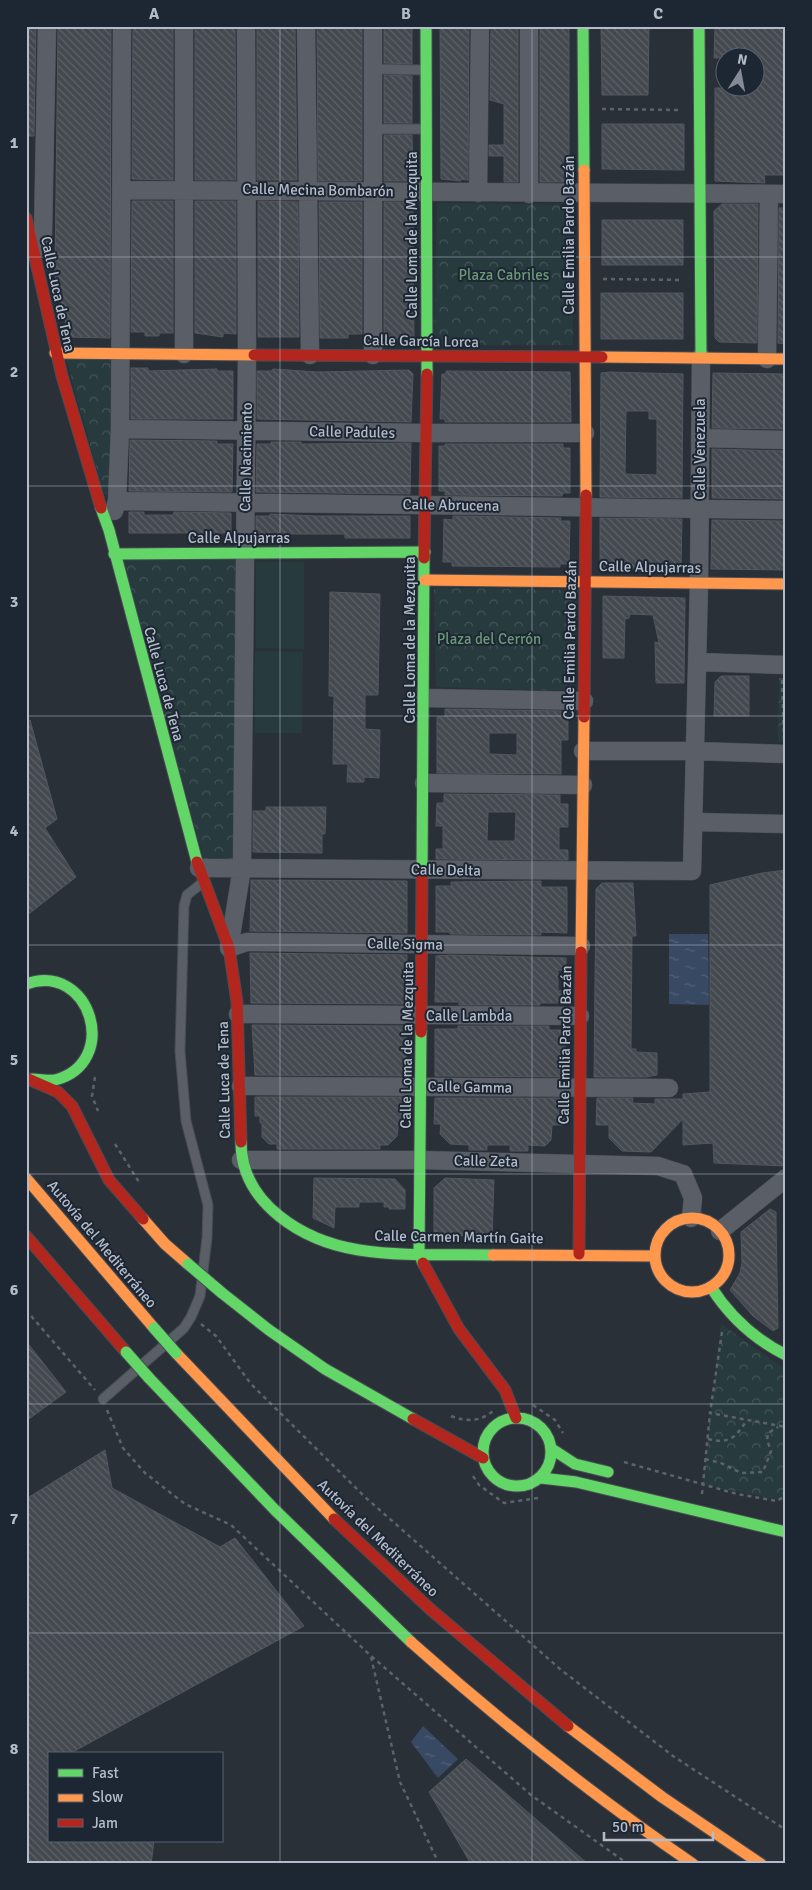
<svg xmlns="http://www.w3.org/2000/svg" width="812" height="1890" viewBox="0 0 812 1890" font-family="Signika,sans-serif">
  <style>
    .forest { fill: url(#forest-crowns) }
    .garden { fill: #273a3e }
    .water { fill: url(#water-ripples) }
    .building { fill: url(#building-back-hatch); stroke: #52575f; fill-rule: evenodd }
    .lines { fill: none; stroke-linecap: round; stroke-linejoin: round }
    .lane-casing { stroke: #484c53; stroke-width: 11 }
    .street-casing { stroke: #484c53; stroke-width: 19 }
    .fast-casing { stroke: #484c53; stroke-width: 13 }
    .slow-casing { stroke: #484c53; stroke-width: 13 }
    .jam-casing { stroke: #484c53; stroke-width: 13 }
    .path { stroke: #5d636a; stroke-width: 2.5; stroke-dasharray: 4 4; stroke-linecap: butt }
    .lane { stroke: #5a5e66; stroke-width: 9 }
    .street { stroke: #5a5e66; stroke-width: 18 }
    .fast { stroke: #63d668; stroke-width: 11 }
    .slow { stroke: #ff974d; stroke-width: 11 }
    .jam { stroke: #b3261e; stroke-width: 11 }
    .fast-bridge-casing { stroke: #484c53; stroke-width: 13; stroke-linecap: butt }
    .fast-bridge { stroke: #63d668; stroke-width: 11 }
    .grid { fill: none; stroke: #b4bcc9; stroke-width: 1; stroke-opacity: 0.55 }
    .labels { text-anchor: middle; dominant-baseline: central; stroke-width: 4; stroke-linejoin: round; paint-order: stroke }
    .street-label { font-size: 15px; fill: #b4bcc9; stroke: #1d2633 }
    .park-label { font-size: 15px; fill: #6b9a76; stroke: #1d2633 }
    .neatline { fill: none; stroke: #b4bcc9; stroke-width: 2 }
    .grid-label { font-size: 16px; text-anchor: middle; font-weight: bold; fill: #b4bcc9 }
  </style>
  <defs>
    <pattern id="forest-crowns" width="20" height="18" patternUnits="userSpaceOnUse" patternTransform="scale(1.25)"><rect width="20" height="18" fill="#273a3e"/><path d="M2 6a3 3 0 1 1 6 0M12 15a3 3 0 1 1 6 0" fill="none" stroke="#445559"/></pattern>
    <pattern id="water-ripples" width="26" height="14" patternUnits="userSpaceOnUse" patternTransform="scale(1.25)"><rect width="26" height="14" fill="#384963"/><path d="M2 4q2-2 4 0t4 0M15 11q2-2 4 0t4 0" fill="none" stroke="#526178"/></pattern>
    <pattern id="building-back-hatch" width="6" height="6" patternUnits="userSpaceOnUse" patternTransform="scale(1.25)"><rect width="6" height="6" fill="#444950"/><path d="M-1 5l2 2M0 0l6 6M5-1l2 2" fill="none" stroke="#5d6168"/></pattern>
  </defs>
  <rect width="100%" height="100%" fill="#2a3038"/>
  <path class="forest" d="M437 203 573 205V345H434Z
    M66 359 116 360 112 495H104Z
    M240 556 236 859 204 860 122 559Z
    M434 588 578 590 572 691 436 687Z
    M779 678H786V742H778Z
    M721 1324 784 1368 786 1501 702 1485Z"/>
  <path class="garden" d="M256 562H304V649L256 648Z
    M255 651 303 652 302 733H255Z"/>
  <path class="water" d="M669 934H708L709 1005 669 1004Z
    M423 1726 458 1759 438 1778 411 1742Z"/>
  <path class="building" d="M26 26H36L34 136H26Z
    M58 26H111L110 338 69 337 55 276Z
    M133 26H173V180L132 179Z
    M195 26H235L236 180H195Z
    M257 26H295L297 180H257Z
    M317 26H362V181H318Z
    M384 26H412V64L384 63Z
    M440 26H469L468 180 461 179V181L441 179Z
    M491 26H518V182H504V156H489V145H504V104L490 100Z
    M540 26H569V182H540Z
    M601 26H649L648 95H602Z
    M715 26H786V175H764L765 183 715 181V88H754V58H714Z
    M384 75 412 76V123H384Z
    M602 124H684V170L602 169Z
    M384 135H412L413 181H384Z
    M132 201H173V333H159V336H145V332H131Z
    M195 201H236V334L223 333V337L195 333Z
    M258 201 298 202 299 337H258Z
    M319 202H362V334H348V338H320Z
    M384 202H413L414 339H384Z
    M722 204H758L757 343 719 342 715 338 714 211Z
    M779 208H786V344L778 343Z
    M602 220H683V265H602Z
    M601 293H683V339H601Z
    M131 368H148V371L217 369V371H233V419H131Z
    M273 369 318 372 409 370 413 374 411 422 257 419V371H272Z
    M446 371 570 372 571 422H445V419H440L442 374H446Z
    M610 372 683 374 682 498 600 497 601 373ZM626 411H649V419H657V475L625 474Z
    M713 373 786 374V429L712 428Z
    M130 440 217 441V444H233L232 492 129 491Z
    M271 442H301V444L411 443 410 494 256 492 257 444H271Z
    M445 444H563V448H570V493H563L562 496 445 495V491H439V446H445Z
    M712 449 786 451V499L712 498Z
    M129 512H144V515H173L174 512 231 513V533H201V539H189V533H129Z
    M270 514 316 516H410V538H345V534H256V516H270Z
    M453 516 561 518 560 521H570L569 564H560V567L452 566V562H443L444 519 453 520Z
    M600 518 682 519 681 568H600Z
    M712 520 786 521V570L711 569Z
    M330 592 380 594 378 695H365V729L380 730 379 778 364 777V782H347L348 764H333L334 696H329Z
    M603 596 685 598 684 683H656L655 642 659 643 653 615 630 614 629 618 625 619 624 658H603Z
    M721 676H749V716H714L715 682Z
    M445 709 561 711V718H568V740H561V774L437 773V717H445ZM489 733H517V755L489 754Z
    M30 720 57 819 45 828 76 877 26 916V721Z
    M444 794 560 795V804H568V827H559V850H568V860L436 859V849H443V826H436L437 803H444ZM488 812H516L515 841H487Z
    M266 807H326L325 834H322V853L253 852V811H266Z
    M786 870V1166L714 1163 713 1143 683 1145V1119L651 1152 622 1151 609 1138V1125H596L597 1098H633L632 1103 655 1104V1099H683V1094L710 1092V885L762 873Z
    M251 880 407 881V933L250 931Z
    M541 881V887H567V933L541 932V935L450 934V932H436V886H451V882Z
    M602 883H633L636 936H632L631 1049H636V1052L657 1053V1075L646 1077H594L596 889Z
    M250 953 407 955 406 1004 251 1003Z
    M450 955 566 958V970H558V991H566V1003H540V1005H459V1002H435L436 956Z
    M252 1025 406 1026V1076L255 1075Z
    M458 1026H549V1030H565V1077L435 1076V1029H458Z
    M255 1097H406V1118H399L397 1136 388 1145H380V1149H277V1144H269L262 1137V1123H260V1116H255Z
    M435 1098H565L564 1125H552L551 1140 545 1146 528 1145V1151H510V1145H487V1150H469V1145L450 1144 440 1134 441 1124H434Z
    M314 1178 395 1179 405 1190V1209H389V1207H384V1202H359V1207H335L334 1228 313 1218Z
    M445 1178 494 1180 492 1237 435 1235 434 1233V1188Z
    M770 1209 776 1212V1221L778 1328 773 1331 753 1316 730 1290 740 1273 742 1263 741 1232Z
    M26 1341 66 1392 26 1421Z
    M105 1450 112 1488 220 1547 235 1538 304 1626 69 1754H49V1841H154L151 1864H26V1499Z
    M466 1759 588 1864H471L429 1792Z"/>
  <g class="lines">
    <g class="lane-casing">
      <path id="lane" d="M372 69 425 70
        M372 129H424
        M103 1399 184 1328 191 1317 200 1296 207 1238 208 1205 186 1121 180 1051 184 906 187 895 202 883"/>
    </g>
    <g class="street-casing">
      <path id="street" d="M246 26 247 354 242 868 229 948 247 942 581 946
        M306 26 310 355
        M121 190 786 194
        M478 193 480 26
        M529 194V26
        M33 252 43 233 47 26
        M184 354V26
        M373 355V26
        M767 359 769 194
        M120 429 425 433H585
        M701 438 786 440
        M117 501 786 510
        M114 511 117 501 120 429 122 26
        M698 662 786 665
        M424 698 584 701
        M583 751H696L786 754
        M424 783 583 785
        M695 822 786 824
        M199 868 692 871 699 583 701 357
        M238 1014 580 1016
        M241 1086 669 1088
        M241 1160H420L658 1166 683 1174 693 1198 691 1218
        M720 1231 786 1178"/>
    </g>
    <g class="fast-casing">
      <path id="fast" d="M426 26 427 374
        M583 26 584 170
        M699 26 701 357
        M101 508 109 530 197 862
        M114 554 425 552
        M422 872 424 558
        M26 984C91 961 121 1063 55 1080 48 1081 39 1079 32 1079
        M421 1032 419 1254 423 1263
        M241 1142C241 1204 303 1241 359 1250 403 1257 449 1254 493 1255
        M711 1287C730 1317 754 1339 786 1355
        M222 1293 269 1330 325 1369 413 1419
        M149 1378 275 1510 411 1642
        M483 1452a34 34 0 1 1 68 0a34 34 0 1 1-68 0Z
        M552 1449 575 1464 608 1472
        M541 1478 576 1482 786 1532"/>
    </g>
    <g class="slow-casing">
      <path id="slow" d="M584 170 586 495
        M55 353 254 355
        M602 357 786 359
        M425 580 786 584
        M581 952 584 717
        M26 1178 154 1328
        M655 1255a37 37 0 1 1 74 0a37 37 0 1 1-74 0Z
        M143 1219 165 1244 188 1264
        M493 1255 655 1256
        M176 1353 334 1519
        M411 1642C502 1723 592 1795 693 1864
        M568 1726 662 1797 761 1864"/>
    </g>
    <g class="jam-casing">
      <path id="jam" d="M26 218 62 376 101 508
        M254 355 602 357
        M424 558 427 374
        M584 717 586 495
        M197 862 229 948 237 1002 241 1142
        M421 1032 422 872
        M26 1078 58 1092 72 1106 109 1180 143 1219
        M26 1236 126 1352
        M579 1254 581 952
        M423 1263 459 1329 505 1390 516 1418
        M413 1419 483 1458
        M334 1519 430 1609 568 1726"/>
    </g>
    <path class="path" d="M602 109 679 110
      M603 279 683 280
      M782 680 784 739
      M95 1077 92 1096 98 1111
      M115 1144 139 1182
      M26 1310 95 1390
      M201 1324 216 1336 251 1384 365 1497 560 1669 673 1756 786 1830
      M722 1332 710 1413 786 1427
      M533 1405 555 1420 563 1433
      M107 1410 123 1448 145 1473 185 1504 231 1525 370 1655 531 1795 628 1864
      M451 1416C467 1422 481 1422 494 1410
      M708 1439C730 1444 735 1438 747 1420
      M705 1459 721 1463 741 1473 763 1472 771 1451 767 1440 768 1433 778 1427
      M624 1462 737 1494 777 1501 783 1497 786 1485
      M473 1476 479 1485 504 1503 538 1498
      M702 1494 710 1413
      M371 1657 400 1782 439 1864"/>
    <use href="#lane" class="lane"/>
    <use href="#street" class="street"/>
    <use href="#fast" class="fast"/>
    <use href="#slow" class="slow"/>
    <use href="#jam" class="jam"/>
    <g class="fast-bridge-casing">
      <path id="fast-bridge" d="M188 1264 222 1293
        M154 1328 176 1353
        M126 1352 149 1378"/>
    </g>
    <use href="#fast-bridge" class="fast-bridge"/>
  </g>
  <path class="grid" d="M280 26V1864M532 26V1864M26 257H786M26 486H786M26 716H786M26 945H786M26 1174H786M26 1404H786M26 1633H786"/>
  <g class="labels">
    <g class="street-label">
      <text transform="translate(318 190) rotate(1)">Calle Mecina Bombarón</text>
      <text transform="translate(412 235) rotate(-90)">Calle Loma de la Mezquita</text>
      <text transform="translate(569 235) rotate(-90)">Calle Emilia Pardo Bazán</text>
      <text transform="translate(58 294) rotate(78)">Calle Luca de Tena</text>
      <text transform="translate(421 341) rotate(1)">Calle García Lorca</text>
      <text transform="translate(352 432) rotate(1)">Calle Padules</text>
      <text transform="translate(700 449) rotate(-90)">Calle Venezuela</text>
      <text transform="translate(246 457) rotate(-89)">Calle Nacimiento</text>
      <text transform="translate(451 505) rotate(1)">Calle Abrucena</text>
      <text x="239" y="538">Calle Alpujarras</text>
      <text transform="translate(650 567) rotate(1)">Calle Alpujarras</text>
      <text transform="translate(410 640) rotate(-90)">Calle Loma de la Mezquita</text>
      <text transform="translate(570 640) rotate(-89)">Calle Emilia Pardo Bazán</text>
      <text transform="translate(164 684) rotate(75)">Calle Luca de Tena</text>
      <text transform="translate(446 870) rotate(1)">Calle Delta</text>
      <text transform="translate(405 944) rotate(1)">Calle Sigma</text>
      <text x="469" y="1016">Calle Lambda</text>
      <text transform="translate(407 1045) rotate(-89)">Calle Loma de la Mezquita</text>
      <text transform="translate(565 1045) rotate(-89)">Calle Emilia Pardo Bazán</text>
      <text transform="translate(224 1080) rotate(-91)">Calle Luca de Tena</text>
      <text transform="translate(470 1087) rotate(1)">Calle Gamma</text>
      <text transform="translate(486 1161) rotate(1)">Calle Zeta</text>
      <text transform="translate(459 1237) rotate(1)">Calle Carmen Martín Gaite</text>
      <text transform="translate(102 1244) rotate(50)">Autovía del Mediterráneo</text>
      <text transform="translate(378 1538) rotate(44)">Autovía del Mediterráneo</text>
    </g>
    <g class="park-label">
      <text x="504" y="275">Plaza Cabriles</text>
      <text x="489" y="639">Plaza del Cerrón</text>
    </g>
  </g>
  <rect width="812" height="1890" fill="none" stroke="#1d2633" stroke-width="55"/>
  <rect x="48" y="1752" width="175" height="90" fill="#1d2633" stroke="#59626f"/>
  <rect x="58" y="1769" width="25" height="8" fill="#63d668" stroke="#59626f"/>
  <text x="92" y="1778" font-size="15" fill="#b4bcc9">Fast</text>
  <rect x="58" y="1794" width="25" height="8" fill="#ff974d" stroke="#59626f"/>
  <text x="92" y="1802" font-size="15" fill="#b4bcc9">Slow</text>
  <rect x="58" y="1819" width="25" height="8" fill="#b3261e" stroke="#59626f"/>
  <text x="92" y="1828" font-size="15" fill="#b4bcc9">Jam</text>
  <g transform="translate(740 72) rotate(11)"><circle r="24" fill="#1d2633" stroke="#59626f"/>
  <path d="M0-4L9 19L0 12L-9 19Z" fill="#848b96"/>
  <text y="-8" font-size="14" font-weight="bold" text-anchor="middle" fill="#b4bcc9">N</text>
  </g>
  <path d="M604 1832v8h109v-8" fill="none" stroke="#b4bcc9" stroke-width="2.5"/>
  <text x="612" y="1832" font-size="15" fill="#b4bcc9" stroke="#1d2633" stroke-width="4" paint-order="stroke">50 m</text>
  <rect x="28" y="28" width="756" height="1834" class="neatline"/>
  <g class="grid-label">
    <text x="154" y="19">A</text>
    <text x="406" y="19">B</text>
    <text x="658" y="19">C</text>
    <text x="14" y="148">1</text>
    <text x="14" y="377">2</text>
    <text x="14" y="607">3</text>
    <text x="14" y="836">4</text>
    <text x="14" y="1065">5</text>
    <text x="14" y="1295">6</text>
    <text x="14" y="1524">7</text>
    <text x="14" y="1754">8</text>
  </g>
</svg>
